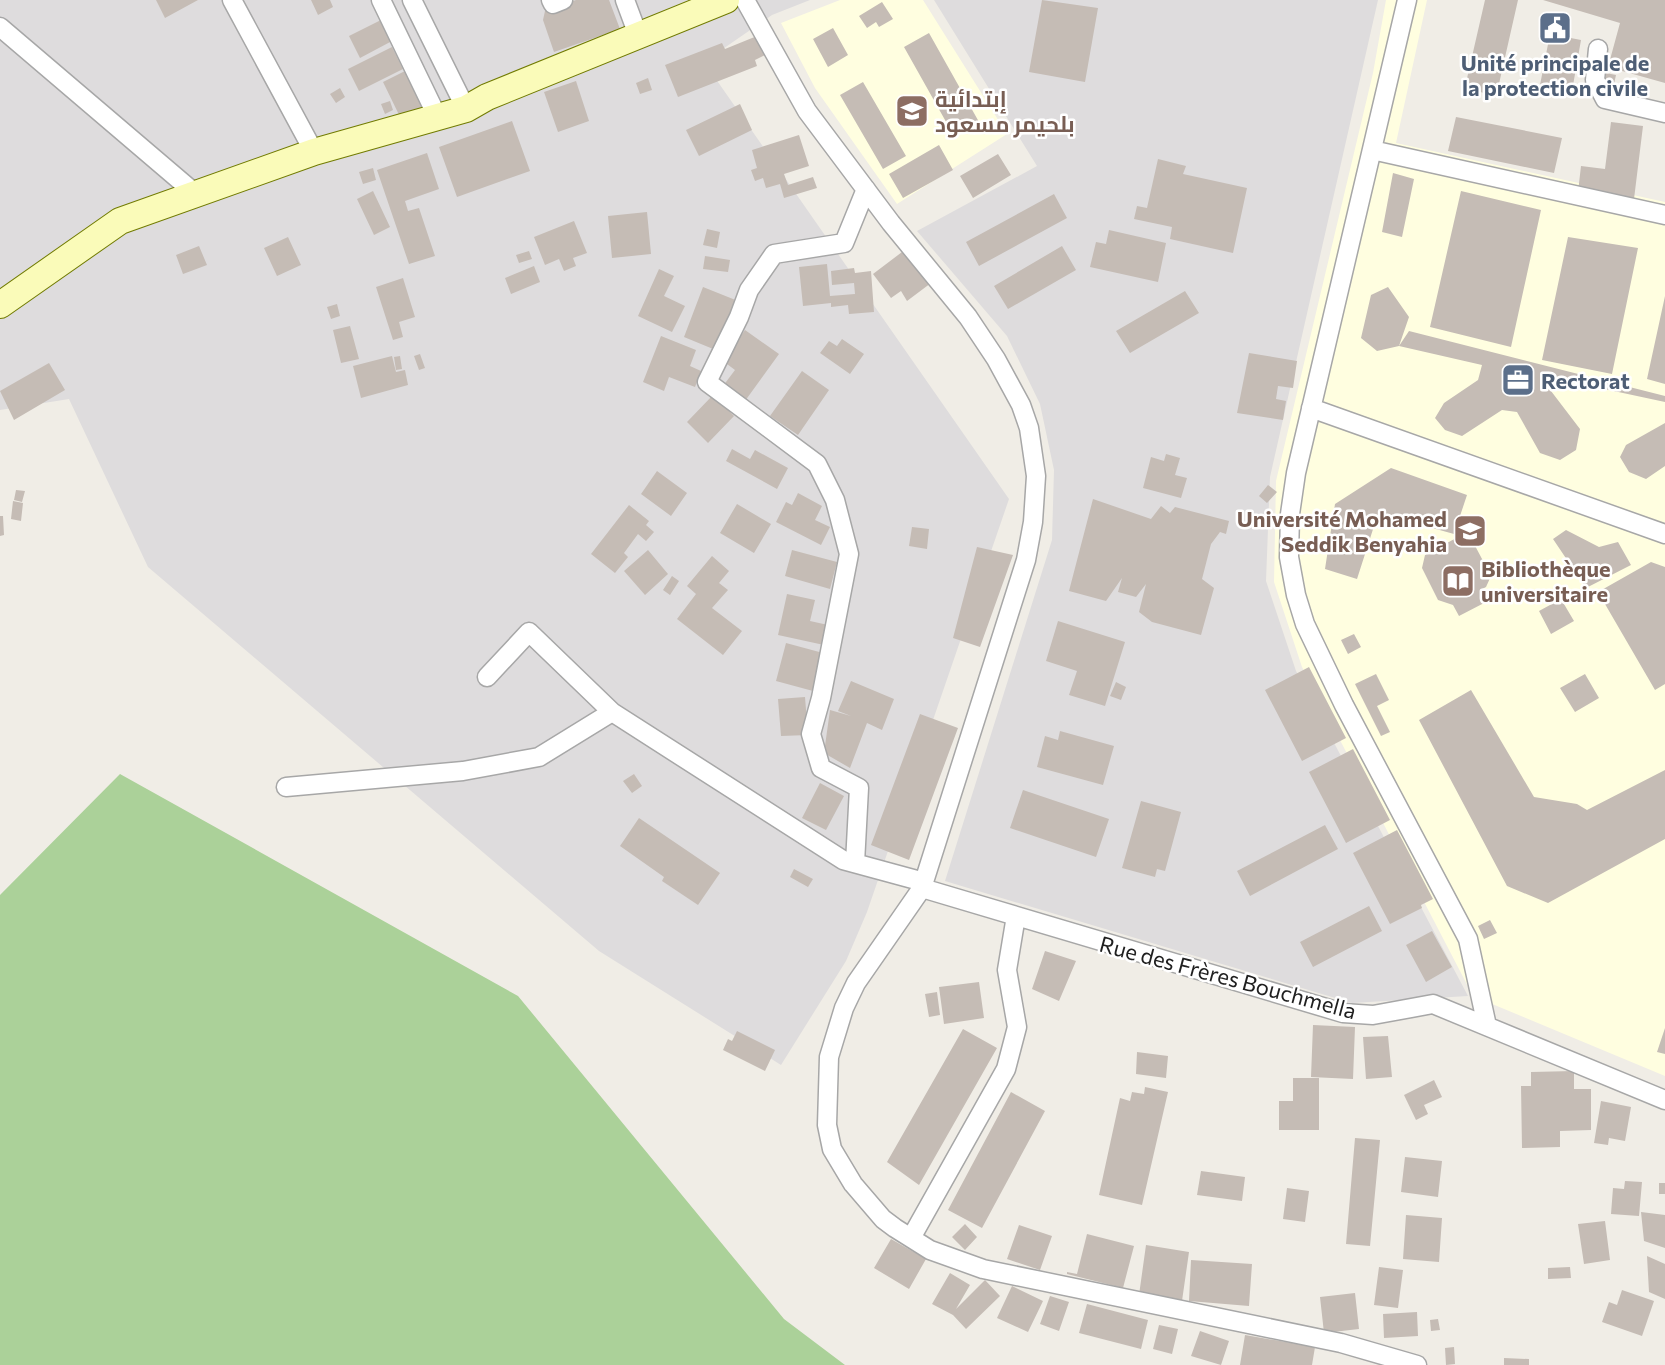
<svg xmlns="http://www.w3.org/2000/svg" width="1665" height="1365" viewBox="0 0 1665 1365" font-family="Commissioner,Cairo,sans-serif">
  <style>
    .residential { fill: #dedcdd }
    .education { fill: #fffee0 }
    .forest { fill: #abd199 }
    .building { fill: #c5bcb5 }
    .lines { fill: none; stroke-linecap: round; stroke-linejoin: round }
    .street-casing { stroke: #a7a7a7; stroke-width: 21 }
    .secondary-casing { stroke: #717b02; stroke-width: 28 }
    .street { stroke: #fff; stroke-width: 18 }
    .secondary { stroke: #fafbb9; stroke-width: 26 }
    .labels { text-anchor: middle; dominant-baseline: central; stroke-width: 5; stroke-linejoin: round; paint-order: stroke }
    .service-label { font-size: 22px; font-weight: bold; fill: #4e5e75; stroke: #fff }
    .education-label { font-size: 22px; font-weight: bold; fill: #785e54; stroke: #fff; text-anchor: start }
    .street-label { font-size: 22px; fill: #202020; stroke: #fff }
  </style>
  <rect width="100%" height="100%" fill="#f0ede6"/>
  <path class="residential" d="M0 0H810L772 15 704 62 1009 499 867 912 846 961 781 1065 599 951 148 567 69 399 0 410Z
    M934 0H1378L1270 477 1266 581 1296 671 1468 996 1352 1003 945 881 1052 540 1054 470 1040 404 1007 336 917 231 1037 166Z"/>
  <path class="education" d="M840 0H923L1007 134 897 204 815 88 781 23Z
    M1386 0H1427L1396 143 1665 202V1076L1473 996 1302 667 1274 582 1276 481 1373 73Z"/>
  <path class="forest" d="M120 774 518 996 784 1319 845 1365H0V895Z"/>
  <path class="building" d="M156 0H198L165 18Z
    M311 0H330L333 7 318 15Z
    M576 0H609L620 29 554 52 543 20 545 11Z
    M1042 0 1098 8 1085 82 1029 72Z
    M1485 0H1518L1496 97 1465 87Z
    M1543 0H1665V83L1608 67 1620 23Z
    M882 2 893 19 879 27 876 22 867 28 859 16Z
    M381 20 392 41 360 58 349 36Z
    M833 28 848 55 828 67 813 39Z
    M929 33 979 122 954 136 904 47Z
    M1550 34 1581 40 1572 91 1540 85Z
    M757 36 765 55 755 60 757 66 678 97 665 65 722 43 725 49Z
    M392 47 403 69 359 91 348 69Z
    M407 70 427 111 403 123 383 82Z
    M1606 73 1616 75 1612 93 1602 91Z
    M648 78 652 90 640 94 636 83Z
    M576 81 589 121 558 132 544 92Z
    M863 82 906 156 883 169 840 95Z
    M340 88 345 97 336 103 330 94Z
    M390 101 393 110 385 114 381 104Z
    M740 104 752 130 699 156 686 130Z
    M1456 117 1562 138 1554 173 1448 151Z
    M512 121 530 171 457 197 439 147Z
    M1611 122 1643 126 1634 199 1578 192 1581 166 1605 169Z
    M799 135 809 166 784 174 788 185 813 177 817 188 784 198 780 184 766 188 763 178 755 181 751 170 757 168 752 150Z
    M939 145 953 170 903 198 889 174Z
    M427 153 439 189 405 201 408 211 419 208 435 256 409 264 377 170Z
    M998 154 1011 175 973 198 960 176Z
    M1158 159 1186 166 1183 174 1247 188 1233 253 1170 239 1172 227 1134 219 1137 206 1147 208Z
    M373 168 376 180 363 184 359 172Z
    M1393 173 1414 179 1402 237 1382 232Z
    M373 191 390 227 374 235 357 199Z
    M1461 191 1541 210 1511 347 1430 327Z
    M1054 194 1067 218 979 266 966 242Z
    M647 212 651 254 612 258 608 216Z
    M574 221 587 253 573 258 576 266 564 271 559 259 545 265 534 237Z
    M707 229 720 232 717 248 703 245Z
    M1109 230 1166 243 1158 282 1090 267 1096 242 1106 244Z
    M288 237 301 265 277 276 264 248Z
    M1568 237 1638 248 1612 374 1542 360Z
    M199 246 207 265 183 274 176 255Z
    M1062 246 1076 270 1008 309 994 286Z
    M906 249 931 283 907 301 901 291 891 298 873 274Z
    M529 251 532 259 519 263 516 255Z
    M705 256 730 260 728 272 703 269Z
    M827 264 830 296 855 294 854 283 832 285 831 271 854 268 855 273 871 271 874 312 849 314 848 305 831 307V303L803 306 799 267Z
    M534 266 540 282 511 294 505 278Z
    M659 269 674 276 664 296 685 306 672 332 638 316Z
    M403 278 415 317 399 322 403 337 393 340 376 287Z
    M703 287 738 301 718 351 684 337Z
    M1388 287 1409 317 1399 346 1377 351 1361 338 1371 295Z
    M1185 291 1199 313 1130 353 1116 331Z
    M1665 296V384L1647 379Z
    M337 304 340 316 331 319 327 307Z
    M350 326 359 359 341 363 333 330Z
    M745 330 779 354 745 401 723 386 735 370 723 361Z
    M1409 331 1665 396V402L1553 378 1551 391 1580 429 1576 450 1560 460 1540 453 1517 412 1502 410 1462 436 1445 430 1435 418 1444 403 1478 380 1482 365 1399 346Z
    M661 336 696 350 690 366 701 371 695 387 669 377 664 391 643 382Z
    M842 339 864 354 850 374 820 353 829 341 837 346Z
    M1249 353 1297 361 1293 388 1278 386 1276 399 1286 401 1283 420 1237 413Z
    M420 354 425 368 419 370 414 356Z
    M392 356 396 372 405 370 408 385 361 398 353 366Z
    M400 356 402 369 396 370 394 357Z
    M49 363 65 390 14 420 0 391Z
    M802 371 829 390 798 435 770 416Z
    M713 395 734 416 708 443 687 422Z
    M1665 423V466L1646 479 1629 472 1620 457 1626 445Z
    M732 449 750 459 755 450 788 468 777 489 726 461Z
    M1166 454 1180 458 1175 475 1187 478 1181 498 1143 488 1151 457 1164 461Z
    M1391 468 1467 495 1454 534 1389 516 1375 523 1357 579 1325 569 1335 504Z
    M657 471 687 493 671 516 641 494Z
    M1268 485 1277 492 1267 503 1259 496Z
    M16 490 25 491 22 502 14 500Z
    M798 493 822 506 815 520 830 527 821 545 776 522 786 502 792 505Z
    M1093 499 1151 519 1161 506 1170 513 1175 507 1229 521 1226 534 1220 532 1211 544 1202 579 1214 588 1201 635 1152 622 1139 612 1146 584 1136 597 1118 592 1122 578 1106 601 1069 591Z
    M13 501 23 503 21 521 11 519Z
    M737 504 771 524 754 553 720 533Z
    M629 505 649 521 646 525 654 532 646 541 638 534 624 553 628 557 615 573 591 554Z
    M0 516H3L4 535 0 536Z
    M912 527 929 529 927 549 909 546Z
    M1566 530 1599 547 1618 542 1631 565 1586 588 1553 539Z
    M1458 537 1472 540 1491 576 1486 587 1480 590 1486 595V602L1459 616 1453 605 1438 600 1422 568 1425 555Z
    M977 547 1013 555 980 647 953 638Z
    M648 550 668 574 645 595 624 571Z
    M792 550 837 562 830 589 785 576Z
    M712 556 729 571 719 583 728 590 712 608 742 631 723 655 677 619 696 594 687 586Z
    M1651 562 1665 567V684L1655 690 1598 592Z
    M672 576 679 581 670 595 663 590Z
    M787 594 815 600 810 621 828 625 824 645 778 635Z
    M1561 599 1574 621 1551 634 1539 611Z
    M1058 621 1125 642 1105 706 1069 695 1077 671 1046 661Z
    M1354 634 1361 647 1348 654 1341 640Z
    M786 643 823 653 813 691 776 681Z
    M1309 667 1346 738 1302 761 1265 690Z
    M1376 674 1389 700 1377 706 1390 732 1381 736 1355 684Z
    M1585 674 1599 698 1575 712 1560 688Z
    M851 681 894 699 882 730 867 723 850 768 824 753 830 710 851 716 838 711Z
    M1116 682 1126 687 1121 700 1110 696Z
    M1471 690 1534 797 1577 804 1587 810 1665 770V839L1548 903 1507 886 1419 720Z
    M805 697 808 735 781 736 778 699Z
    M920 714 958 728 909 860 871 845Z
    M1060 731 1114 746 1103 785 1037 767 1045 736 1058 740Z
    M1353 749 1390 820 1346 843 1309 772Z
    M634 774 642 786 632 793 623 781Z
    M820 783 844 796 826 830 802 818Z
    M1023 790 1109 819 1096 857 1010 828Z
    M1141 801 1181 812 1165 871 1157 869 1155 877 1122 868Z
    M639 818 720 873 698 905 662 881 664 877 620 846Z
    M1325 825 1338 849 1250 896 1237 871Z
    M1397 830 1433 899 1421 905 1422 908 1390 924 1353 853Z
    M794 869 813 879 808 887 790 877Z
    M1369 906 1382 931 1313 967 1300 942Z
    M1490 920 1497 933 1484 939 1478 926Z
    M1432 931 1452 967 1426 982 1406 945Z
    M1045 951 1076 961 1059 1001 1032 989Z
    M979 982 984 1018 944 1024 939 987Z
    M937 992 940 1015 929 1017 925 994Z
    M1313 1025 1355 1027 1353 1079 1311 1077Z
    M1665 1028V1054L1657 1052Z
    M963 1029 997 1048 919 1185 887 1162Z
    M737 1031 775 1050 765 1071 723 1050 728 1039 732 1041Z
    M1388 1036 1392 1077 1366 1079 1363 1037Z
    M1137 1052 1168 1056 1166 1078 1136 1074Z
    M1574 1071V1089H1591V1130L1560 1131V1147L1522 1148 1521 1086H1531V1072Z
    M1293 1078H1319V1130H1279V1101H1293Z
    M1434 1080 1442 1097 1424 1105 1428 1114 1416 1120 1404 1095Z
    M1145 1087 1168 1092 1142 1205 1099 1195 1120 1098 1130 1101 1132 1092 1144 1094Z
    M1011 1092 1045 1111 982 1228 948 1210Z
    M1601 1101 1631 1107 1625 1141 1609 1138 1608 1145 1594 1143Z
    M1355 1138 1380 1140 1370 1246 1346 1244Z
    M1405 1157 1442 1161 1438 1197 1401 1192Z
    M1201 1171 1245 1177 1242 1201 1197 1195Z
    M1625 1181 1642 1182 1639 1216 1611 1214 1613 1188 1624 1189Z
    M1659 1183H1665V1194H1659Z
    M1287 1188 1309 1191 1305 1222 1283 1219Z
    M1641 1212 1665 1215V1248L1644 1241Z
    M1406 1215 1442 1218 1439 1262 1403 1259Z
    M1605 1221 1610 1260 1584 1264 1578 1224Z
    M965 1224 977 1237 965 1250 952 1237Z
    M1019 1225 1052 1236 1040 1270 1007 1259Z
    M1087 1234 1134 1246 1123 1288 1067 1274V1272L1077 1274Z
    M891 1239 926 1259 909 1289 874 1268Z
    M1146 1245 1189 1252 1182 1301 1139 1295Z
    M1647 1256 1665 1264V1299L1649 1292Z
    M1191 1260 1252 1264 1249 1306 1189 1301Z
    M1379 1267 1403 1270 1398 1308 1374 1305Z
    M1570 1267 1571 1278 1548 1279V1268Z
    M950 1273 970 1285 956 1309 985 1280 1000 1296 966 1329 953 1315 932 1304Z
    M1012 1286 1043 1301 1028 1332 997 1318Z
    M1622 1290 1654 1301 1642 1336 1602 1322 1609 1302 1617 1305Z
    M1355 1293 1359 1329 1324 1333 1320 1297Z
    M1050 1296 1069 1302 1059 1331 1040 1324Z
    M1087 1304 1148 1320 1141 1349 1079 1333Z
    M1417 1312 1418 1336 1384 1338 1383 1314Z
    M1438 1319 1440 1330 1431 1331 1430 1320Z
    M1159 1325 1178 1329 1172 1354 1153 1349Z
    M1200 1331 1229 1341 1221 1365 1191 1356Z
    M1245 1335 1315 1347 1312 1365H1240Z
    M1454 1347 1455 1364 1446 1365 1445 1348Z
    M1504 1358 1529 1359V1365H1504Z"/>
  <g class="lines">
    <g class="street-casing">
      <path id="street" d="M232 0 314 152
        M381 0 437 116
        M412 0 466 109
        M551 0 553 4 563 0
        M625 0 638 35
        M745 0 807 111 891 223 968 317 996 359 1021 405 1029 428 1036 476 1033 522 1026 560 922 888 856 983 844 1008 829 1057 827 1125 832 1149 853 1184 883 1219 895 1228 930 1250 983 1269 1341 1343 1417 1365
        M1407 0 1296 473 1290 514 1289 557 1296 595 1305 624 1344 705 1468 939 1487 1026
        M0 27 197 195
        M1598 49 1595 80 1605 99 1665 113
        M1372 150 1665 215
        M1311 408 1665 534
        M487 677 529 632 612 712 843 860 924 882
        M286 787 463 771 539 757 612 712
        M855 863 859 788 821 768 811 734 821 698 849 554 835 500 817 464 707 382 739 317 749 290 774 254 844 243 866 189
        M922 888 1343 1013 1373 1015 1433 1004 1665 1100
        M911 1238 1006 1069 1017 1027 1007 970 1016 916"/>
    </g>
    <g class="secondary-casing">
      <path id="secondary" d="M0 305 120 221 314 152 466 109 487 97 726 0"/>
    </g>
    <use href="#street" class="street"/>
    <use href="#secondary" class="secondary"/>
  </g>
  <defs>
    <g id="civic-square" transform="scale(1.725)"><rect x="-9" y="-9" width="18" height="18" rx="4" fill="#5c6f8a" stroke="#fff"/><path d="M-.6-6.5H3V-4.5H.6V-3L4-1V1h2V6H-6V1h2V-1L-.6-3ZM-1.2 2.5V6h2.4V2.5Z" fill="#fff"/></g>
    <g id="school-square" transform="scale(1.725)"><rect x="-9" y="-9" width="18" height="18" rx="4" fill="#8d6e63" stroke="#fff"/><path d="M0-5L7-2L0 1L-7-2ZM-4 1L0 2.5L4 1V4Q0 6-4 4Z" fill="#fff"/></g>
    <g id="office-square" transform="scale(1.725)"><rect x="-9" y="-9" width="18" height="18" rx="4" fill="#5c6f8a" stroke="#fff"/><path d="M-6-3h4V-5.5h4V-3h4V5H-6ZM-1-4.5V-3h2v-1.5ZM-6 0V1H6V0Z" fill="#fff"/></g>
    <g id="university-square" transform="scale(1.725)"><rect x="-9" y="-9" width="18" height="18" rx="4" fill="#8d6e63" stroke="#fff"/><path d="M0-5L7-2L0 1L-7-2ZM-4 1L0 2.5L4 1V4Q0 6-4 4Z" fill="#fff"/></g>
    <g id="library-square" transform="scale(1.725)"><rect x="-9" y="-9" width="18" height="18" rx="4" fill="#8d6e63" stroke="#fff"/><path d="M-6-4Q-3-5.5-.7-3.5V5Q-3 3-6 4ZM6-4Q3-5.5 .7-3.5V5Q3 3 6 4Z" fill="#fff"/></g>
  </defs>
  <g fill-rule="evenodd">
    <use href="#civic-square" x="1555" y="28"/>
    <use href="#school-square" x="912" y="111"/>
    <use href="#office-square" x="1518" y="380"/>
    <use href="#university-square" x="1470" y="531"/>
    <use href="#library-square" x="1458" y="581"/>
  </g>
  <g class="labels">
    <g class="service-label">
      <text x="1555" y="62">Unité principale de<tspan x="1555" dy="25">la protection civile</tspan></text>
      <text x="1541" y="380" text-anchor="start">Rectorat</text>
    </g>
    <g class="education-label">
      <text x="935" y="98">إبتدائية<tspan x="935" dy="25">بلحيمر مسعود</tspan></text>
      <text x="1447" y="518" text-anchor="end">Université Mohamed<tspan x="1447" dy="25">Seddik Benyahia</tspan></text>
      <text x="1481" y="568">Bibliothèque<tspan x="1481" dy="25">universitaire</tspan></text>
    </g>
    <g class="street-label">
      <text transform="translate(1228 977) rotate(15)">Rue des Frères Bouchmella</text>
    </g>
  </g>
</svg>
